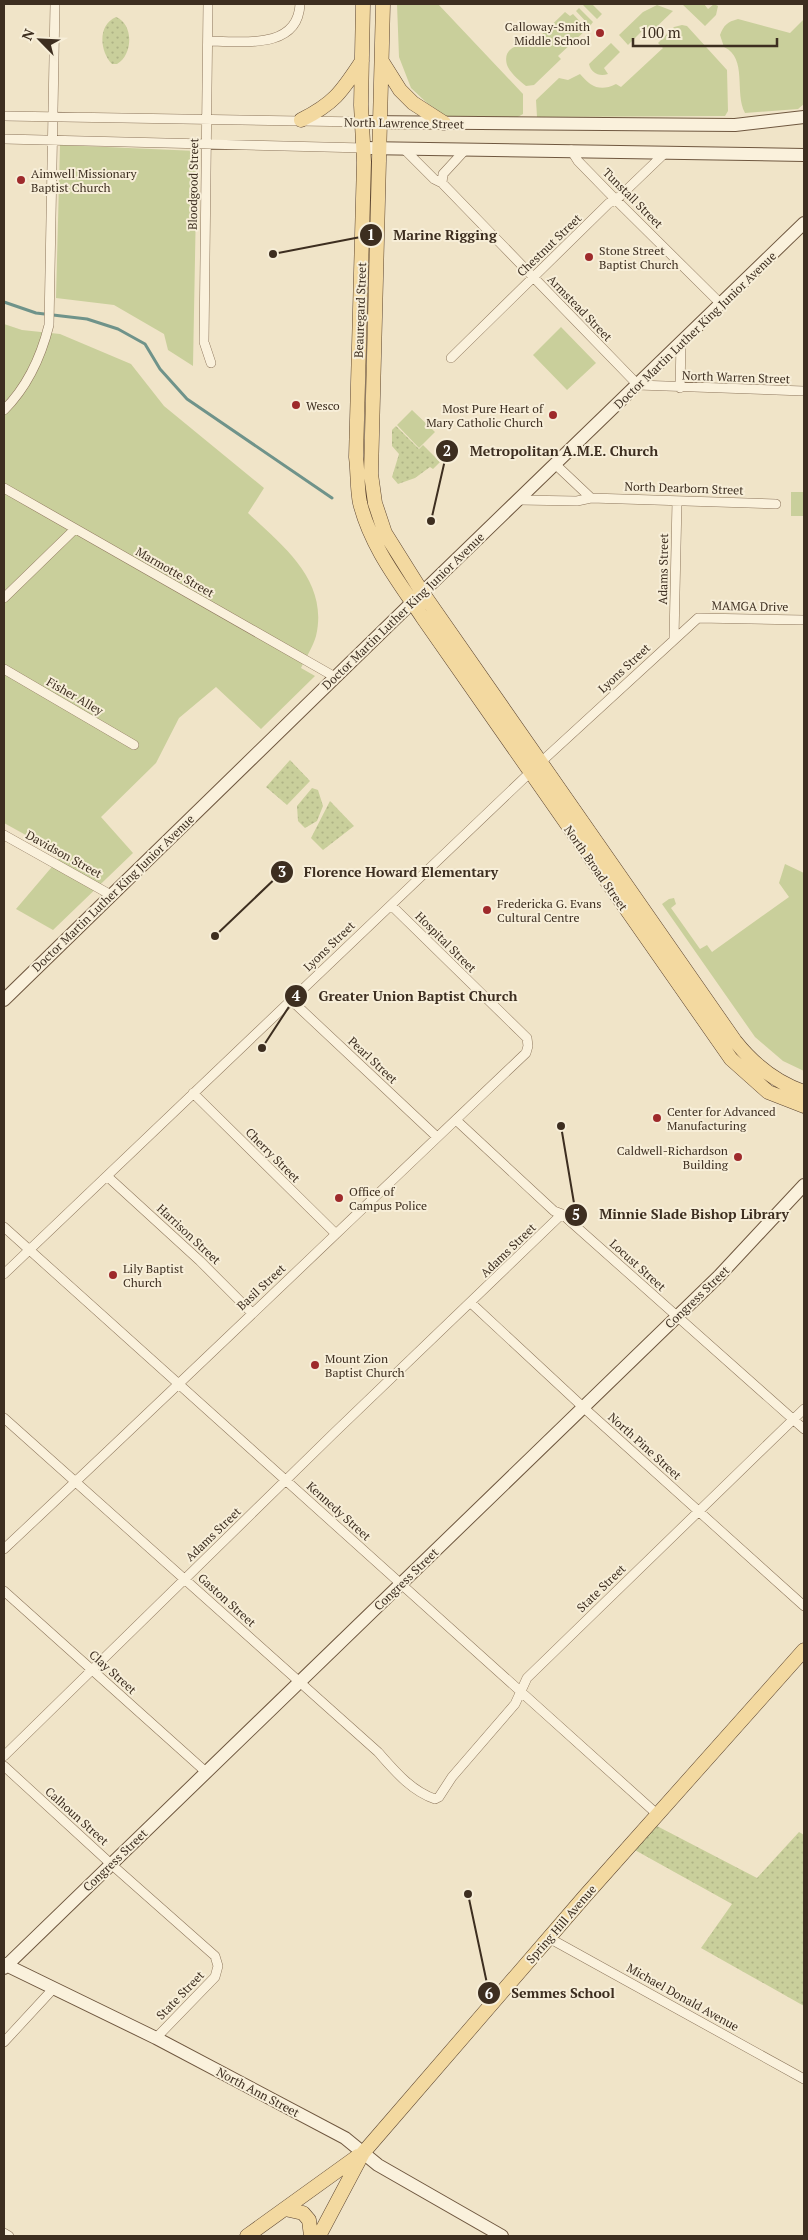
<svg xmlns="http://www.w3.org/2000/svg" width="808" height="2240" viewBox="0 0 808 2240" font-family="'PT Serif',serif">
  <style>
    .grass { fill: #c9cf9b }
    .park { fill: url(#park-dots) }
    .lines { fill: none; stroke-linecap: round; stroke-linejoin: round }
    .stream { stroke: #6f938a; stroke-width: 3 }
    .street-casing { stroke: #8d765c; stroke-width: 10 }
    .secondary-casing { stroke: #6f573f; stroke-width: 14 }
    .primary-casing { stroke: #5b4430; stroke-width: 15 }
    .street { stroke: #faf1dc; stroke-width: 9 }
    .secondary { stroke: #faf1dc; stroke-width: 12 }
    .primary { stroke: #f3d9a0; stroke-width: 14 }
    .poi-dot { fill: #9e2a2b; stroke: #f7eed8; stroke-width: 2 }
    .labels { text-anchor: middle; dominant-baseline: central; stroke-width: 4; stroke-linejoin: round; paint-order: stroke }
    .poi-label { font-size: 12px; fill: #3d2e20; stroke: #f7eed8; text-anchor: start }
    .street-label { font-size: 12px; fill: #3d2e20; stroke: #f7eed8 }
    .leader { fill: none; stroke: #3d2e20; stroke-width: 2 }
    .callout-dot { fill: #3d2e20; stroke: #f7eed8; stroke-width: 2 }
    .mark-label { font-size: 15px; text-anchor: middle; font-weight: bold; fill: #fff }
    .callout-label { font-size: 14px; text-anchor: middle; font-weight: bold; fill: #3d2e20; stroke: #f7eed8; stroke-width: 4; stroke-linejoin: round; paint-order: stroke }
  </style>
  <defs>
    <pattern id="park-dots" width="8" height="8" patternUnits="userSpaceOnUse" patternTransform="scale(1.25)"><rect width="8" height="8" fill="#c9cf9b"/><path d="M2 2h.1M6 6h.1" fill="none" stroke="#aeb285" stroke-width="1.8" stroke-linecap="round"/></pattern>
  </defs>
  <rect width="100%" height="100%" fill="#f0e4c8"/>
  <path class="grass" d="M397 4H438L523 94V114L516 118 446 116 427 103 411 88 399 57Z
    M592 4 602 14 597 19 583 5Z
    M682 4H704L708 9 714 4 718 6 716 15 705 26Z
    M657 5 673 11 649 34 644 29 628 45 619 35 643 12Z
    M579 8 593 22 590 26 576 11Z
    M565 12 570 16 573 14 587 29 558 56 561 59 534 85 526 86C520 81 510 73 507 65 502 48 519 43 532 44Z
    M738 19 790 33 804 19V104L798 109 745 113C734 93 748 58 724 47L720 35C724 25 727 22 738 19Z
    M682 25 687 26 727 70 728 111 725 116 537 117 536 100 559 78 568 80 580 74C591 87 600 92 616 84L621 87 663 48 658 43 674 27Z
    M611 43 620 52 604 68 608 74C599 77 591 73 589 64Z
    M60 145 197 151 193 366 168 350 164 334 114 305 56 298Z
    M4 324 22 330 60 334 131 364 164 406 264 488 248 513C283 546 329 581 316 636 313 647 306 657 301 668L315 676 261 729 216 687 179 718 156 763 101 817 133 853 53 930 16 909 62 855 4 823Z
    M561 327 596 363 567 390 533 355Z
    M412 410 435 432 419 448 397 425Z
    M791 492H804V516H791Z
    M785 864 804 873V1071L783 1061 755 1037 662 904 669 899 674 898 676 904 671 908 700 949 707 945 712 952 789 897 779 883Z"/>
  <path class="park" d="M116 17C134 24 133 55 117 64H112C100 52 97 25 116 17Z
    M396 426 419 449 423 445 440 462 433 469 430 467 415 478 398 484 392 477 399 454 392 446V430Z
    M290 760 310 781 287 805 266 787Z
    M312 788 318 790 323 806 317 821 305 828 298 821 297 806Z
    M330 801 354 826 323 850 311 838Z
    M655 1825 757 1878 799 1832 804 1835V2006L701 1948 732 1904 633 1849Z"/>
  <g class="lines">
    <path class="stream" d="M4 302 36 313 87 319 118 329 145 344 160 369 187 399 332 498"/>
    <g class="street-casing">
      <path id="street" d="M208 4 204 342 211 363
        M208 41C240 41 298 51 300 4
        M4 116 362 122
        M4 139 364 148
        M404 149 434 179 442 183 638 385 804 391
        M571 150 578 161 616 200 721 304
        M442 183 443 174 466 149
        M451 358 609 203 616 200 666 152
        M680 388 681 343
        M4 410C28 386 41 357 49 325L55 4
        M555 464 591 498 776 504
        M4 488 335 677
        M519 500 577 501 591 498
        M4 598 75 529
        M674 638 677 501
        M4 669 134 745
        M4 835 111 895
        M291 1000 437 1137
        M193 1093 336 1234
        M456 1120 554 1211 562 1214 804 1429
        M107 1176 200 1261 252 1313
        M4 1227 658 1815
        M4 1274 541 762 698 618 804 620
        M471 1303 584 1408 804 1606
        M4 1418 378 1752C394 1770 411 1791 435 1799L439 1797 452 1777 515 1704 527 1678 804 1409
        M4 1549C179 1385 352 1218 526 1053L528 1046 527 1038 391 905
        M4 1591 206 1772
        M4 1756 333 1434 562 1214
        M4 1766 111 1864 215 1956 218 1966 215 1977 156 2038
        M549 1938 804 2079
        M4 2042 53 1989
        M4 2233 9 2236"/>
    </g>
    <g class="secondary-casing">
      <path id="secondary" d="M362 122 735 125 804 117
        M364 148 804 155
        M4 1000 431 584 804 223
        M4 1964 156 2038 345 2138 378 2165 502 2236
        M4 1968 719 1276 804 1185"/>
    </g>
    <g class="primary-casing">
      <path id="primary" d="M363 4 361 105 364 162 356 457C358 472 357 489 360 503 371 547 399 582 423 618L731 1059 768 1092 804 1106
        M383 4 371 474 375 503 385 533 422 592 735 1041C754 1065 775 1082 804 1092
        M383 63 400 90 413 103 444 123
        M301 120C335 103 342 91 362 61
        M285 2209 303 2213 309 2220 311 2236
        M247 2236 358 2156
        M319 2236 363 2153 585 1896 804 1650"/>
    </g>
    <use href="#street" class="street"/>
    <use href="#secondary" class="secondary"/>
    <use href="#primary" class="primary"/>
  </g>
  <g class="poi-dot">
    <circle cx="600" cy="33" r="5"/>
    <circle cx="21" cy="180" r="5"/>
    <circle cx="589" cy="257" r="5"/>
    <circle cx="296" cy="405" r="5"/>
    <circle cx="553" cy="415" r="5"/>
    <circle cx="487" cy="910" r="5"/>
    <circle cx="657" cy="1118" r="5"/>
    <circle cx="738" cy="1157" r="5"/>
    <circle cx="339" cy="1198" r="5"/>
    <circle cx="113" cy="1275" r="5"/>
    <circle cx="315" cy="1365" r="5"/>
  </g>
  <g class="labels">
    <g class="poi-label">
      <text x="590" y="26" text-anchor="end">Calloway-Smith<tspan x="590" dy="14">Middle School</tspan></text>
      <text x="31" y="173">Aimwell Missionary<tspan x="31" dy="14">Baptist Church</tspan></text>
      <text x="599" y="250">Stone Street<tspan x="599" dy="14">Baptist Church</tspan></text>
      <text x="306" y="405">Wesco</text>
      <text x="543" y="408" text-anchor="end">Most Pure Heart of<tspan x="543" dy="14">Mary Catholic Church</tspan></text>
      <text x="497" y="903">Fredericka G. Evans<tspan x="497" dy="14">Cultural Centre</tspan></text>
      <text x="667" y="1111">Center for Advanced<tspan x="667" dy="14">Manufacturing</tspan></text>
      <text x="728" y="1150" text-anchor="end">Caldwell-Richardson<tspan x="728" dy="14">Building</tspan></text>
      <text x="349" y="1191">Office of<tspan x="349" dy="14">Campus Police</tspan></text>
      <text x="123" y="1268">Lily Baptist<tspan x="123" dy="14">Church</tspan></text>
      <text x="325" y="1358">Mount Zion<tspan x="325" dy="14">Baptist Church</tspan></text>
    </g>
    <g class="street-label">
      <text transform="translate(404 123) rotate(1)">North Lawrence Street</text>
      <text transform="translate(193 184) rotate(-89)">Bloodgood Street</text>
      <text transform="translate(633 198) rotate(45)">Tunstall Street</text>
      <text transform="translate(549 245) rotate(-44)">Chestnut Street</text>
      <text transform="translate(580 308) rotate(46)">Armstead Street</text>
      <text transform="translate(360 310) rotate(-88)">Beauregard Street</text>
      <text transform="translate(695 330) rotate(-44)">Doctor Martin Luther King Junior Avenue</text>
      <text transform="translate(736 377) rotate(2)">North Warren Street</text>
      <text transform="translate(684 488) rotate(2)">North Dearborn Street</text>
      <text transform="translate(663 569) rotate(-89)">Adams Street</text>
      <text transform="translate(175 572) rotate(30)">Marmotte Street</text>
      <text transform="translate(750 606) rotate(1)">MAMGA Drive</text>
      <text transform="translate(403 611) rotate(-44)">Doctor Martin Luther King Junior Avenue</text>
      <text transform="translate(624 668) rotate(-43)">Lyons Street</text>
      <text transform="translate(75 696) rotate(30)">Fisher Alley</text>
      <text transform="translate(64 854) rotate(29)">Davidson Street</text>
      <text transform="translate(596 868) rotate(55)">North Broad Street</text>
      <text transform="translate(113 893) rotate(-44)">Doctor Martin Luther King Junior Avenue</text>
      <text transform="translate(446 942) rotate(45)">Hospital Street</text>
      <text transform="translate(329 946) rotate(-44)">Lyons Street</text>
      <text transform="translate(373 1060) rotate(43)">Pearl Street</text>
      <text transform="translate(273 1155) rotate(45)">Cherry Street</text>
      <text transform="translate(189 1234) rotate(43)">Harrison Street</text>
      <text transform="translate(508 1250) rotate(-44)">Adams Street</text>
      <text transform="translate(638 1265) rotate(42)">Locust Street</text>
      <text transform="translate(261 1287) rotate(-43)">Basil Street</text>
      <text transform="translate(697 1297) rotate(-44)">Congress Street</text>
      <text transform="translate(645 1446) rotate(42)">North Pine Street</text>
      <text transform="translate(339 1511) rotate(42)">Kennedy Street</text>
      <text transform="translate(213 1534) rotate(-44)">Adams Street</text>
      <text transform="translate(406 1579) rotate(-44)">Congress Street</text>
      <text transform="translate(601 1588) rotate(-44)">State Street</text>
      <text transform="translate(227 1600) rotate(42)">Gaston Street</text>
      <text transform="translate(113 1672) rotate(42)">Clay Street</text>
      <text transform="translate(77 1816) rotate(42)">Calhoun Street</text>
      <text transform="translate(115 1860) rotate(-44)">Congress Street</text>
      <text transform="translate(561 1924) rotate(-49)">Spring Hill Avenue</text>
      <text transform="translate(180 1995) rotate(-46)">State Street</text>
      <text transform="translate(683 1997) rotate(29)">Michael Donald Avenue</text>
      <text transform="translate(258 2092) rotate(28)">North Ann Street</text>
    </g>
  </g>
  <path class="leader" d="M273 254L371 235M431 521L447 451M215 936L282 872M262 1048L296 996M561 1126L576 1215M468 1894L489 1993"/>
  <g class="callout-dot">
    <circle cx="273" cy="254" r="5"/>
    <circle cx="431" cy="521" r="5"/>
    <circle cx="215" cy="936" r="5"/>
    <circle cx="262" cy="1048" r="5"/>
    <circle cx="561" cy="1126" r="5"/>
    <circle cx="468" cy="1894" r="5"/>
    <circle cx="371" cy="235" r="12"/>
    <circle cx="447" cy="451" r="12"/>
    <circle cx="282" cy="872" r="12"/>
    <circle cx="296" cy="996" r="12"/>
    <circle cx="576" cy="1215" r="12"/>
    <circle cx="489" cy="1993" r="12"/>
  </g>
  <g class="mark-label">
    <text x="371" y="240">1</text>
    <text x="447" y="456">2</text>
    <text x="282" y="877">3</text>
    <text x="296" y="1001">4</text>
    <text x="576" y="1220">5</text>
    <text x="489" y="1999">6</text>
  </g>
  <g class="callout-label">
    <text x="445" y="240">Marine Rigging</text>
    <text x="564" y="456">Metropolitan A.M.E. Church</text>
    <text x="401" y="877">Florence Howard Elementary</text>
    <text x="418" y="1001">Greater Union Baptist Church</text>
    <text x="694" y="1219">Minnie Slade Bishop Library</text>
    <text x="563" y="1998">Semmes School</text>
  </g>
  <rect width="808" height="2240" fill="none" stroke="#3d2e20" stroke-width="10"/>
  <g transform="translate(40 40) rotate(294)" stroke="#f7eed8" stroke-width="4" paint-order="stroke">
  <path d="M0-4L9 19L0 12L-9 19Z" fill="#3d2e20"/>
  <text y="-8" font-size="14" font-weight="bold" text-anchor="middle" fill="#3d2e20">N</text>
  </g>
  <path d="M633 38v8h144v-8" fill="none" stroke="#3d2e20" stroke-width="2.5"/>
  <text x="640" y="38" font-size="15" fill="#3d2e20" stroke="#f7eed8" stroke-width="4" paint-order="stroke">100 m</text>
</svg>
